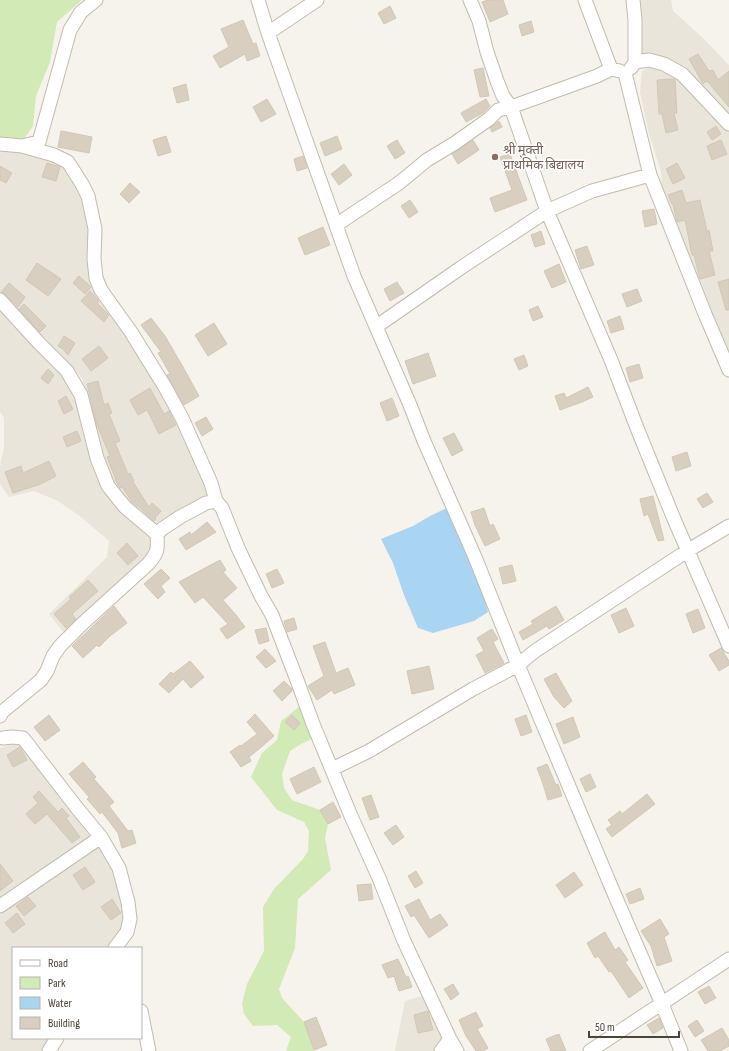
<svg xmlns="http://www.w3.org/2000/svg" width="729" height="1051" viewBox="0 0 729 1051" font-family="'Sofia Sans Condensed','Noto Sans Devanagari',sans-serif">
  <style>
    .residential { fill: #eae5da }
    .green { fill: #d2eab5 }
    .water { fill: #a9d4f2 }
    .building { fill: #d8cfc1; stroke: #d3c7b4 }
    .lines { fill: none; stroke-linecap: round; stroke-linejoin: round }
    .minor-casing { stroke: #c2bbae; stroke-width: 15 }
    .minor { stroke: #fff; stroke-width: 13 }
    .education-dot { fill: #8d6e63; stroke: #fff; stroke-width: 1.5 }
    .labels { text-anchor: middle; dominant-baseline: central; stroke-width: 3; stroke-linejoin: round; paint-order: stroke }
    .education-label { font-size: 13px; fill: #785e54; stroke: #fff; text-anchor: start }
  </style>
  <rect width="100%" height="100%" fill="#f6f3ec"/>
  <path class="residential" d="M638 0H671L673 11 703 38 729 65V118L691 75 673 61 659 56 640 55 642 44Z
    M649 68 658 69 675 75 692 89 729 131V361L662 191 661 172 648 130 640 92 642 71Z
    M0 149 45 158 67 168 87 207 89 236V265L175 413 210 497 163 521 156 523 148 520 127 501 115 485 95 433 85 398 83 380 74 368 57 350 29 327 0 293Z
    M0 306 56 366 76 398 82 431 93 464 140 524 151 540 153 550 144 562 65 634 49 614 107 557 109 541 81 517 58 501 34 491 9 497 0 484V465L4 448V418L0 411Z
    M19 742 108 855 123 901 125 919 119 933 108 948H13V1038H50L42 1051H0V748Z
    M425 995 443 1038 435 1051H395L405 1001Z"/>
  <path class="green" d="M0 0H82L57 22 50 62 36 96 33 126 24 139 0 137Z
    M300 706 314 738 301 744 290 751 282 774 284 788 292 800 320 810 328 824 325 838 331 870 298 899 295 948 279 989 282 998 304 1022 314 1051H286L291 1037 277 1025 253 1026 244 1014 242 1003 247 984 264 951 263 907 274 889 303 859 308 851 309 831 304 822 277 810 251 777 262 753 277 740 281 721Z"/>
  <path class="water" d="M447 508 483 592 488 612 474 621 433 633 418 628 404 595 393 563 381 539 413 526 430 516Z"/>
  <path class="building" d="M488 0H503L508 14 490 22 482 2Z
    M390 6 396 18 384 24 378 13Z
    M243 20 253 44 256 43 260 56 247 61 245 54 220 68 213 56 229 47 221 29Z
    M531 21 534 32 522 36 519 25Z
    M698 54 709 71 713 70 718 80 729 71V107L707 81 703 84 689 59Z
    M483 68 489 96 480 97 474 70Z
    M674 79H675L677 113H674L678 130 666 133 662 114H659L657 80Z
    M186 84 189 100 177 103 173 88Z
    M267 99 276 114 261 122 253 107Z
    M486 99 490 106 483 113 466 122 461 113Z
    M499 121 502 127 492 132 490 128Z
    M716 126 721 134 712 140 707 132Z
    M61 131 92 137 89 153 58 147Z
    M166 136 171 152 158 156 153 140Z
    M337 136 342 149 325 156 320 143Z
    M397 140 405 153 395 159 387 146Z
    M473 140 479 150 458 164 452 154Z
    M721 140 727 154 712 160 707 146Z
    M510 154 527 200 495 212 490 198 512 190 500 157Z
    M303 156 307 168 297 171 294 159Z
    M47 163 60 167 56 181 42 177Z
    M677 163 685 178 673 184 666 169Z
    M344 164 352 175 339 185 331 174Z
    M0 166 12 173 6 183 0 180Z
    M130 183 140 192 129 203 120 194Z
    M682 190 686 203 700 200 707 231 709 230 713 251H709L715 275 700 279 694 255H692L685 220 677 222 673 204H672L668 195Z
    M410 200 418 212 409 218 401 206Z
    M654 209 657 224 645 227 642 211Z
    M323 227 330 245 305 255 298 238Z
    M541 231 545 244 535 247 531 235Z
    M587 246 594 265 581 269 575 250Z
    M37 263 61 279 48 296 26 280Z
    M559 264 566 282 552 288 544 271Z
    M79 276 91 287 85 294 73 283Z
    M729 279V310H726L718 282Z
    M397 282 404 293 390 301 384 289Z
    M9 283 25 297 18 307 6 295 1 292Z
    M637 289 642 301 627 307 622 294Z
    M90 291 99 301 97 303 109 315 104 322 81 301Z
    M24 304 46 326 40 332 19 309Z
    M538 306 543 317 533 321 529 310Z
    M620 316 624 329 611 333 607 321Z
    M151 318 165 336 183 367 199 396 184 405 167 375 170 374 158 353 161 352 141 325Z
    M214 323 227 344 208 356 195 335Z
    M64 336 75 343 68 355 63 349 58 346Z
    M99 346 108 358 91 371 82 359Z
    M428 353 436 376 413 384 405 361Z
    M524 355 528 366 519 370 514 359Z
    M639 364 643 378 630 382 626 368Z
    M48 369 54 375 48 384 41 378Z
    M98 381 104 405 108 403 112 413 109 414 120 441 115 443 128 474 130 473 134 481 133 482 149 507 152 503 161 511 155 518 156 519 154 521 138 506H137L132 502 122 487 120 488 115 480H116L107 457 110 456 97 425 87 384Z
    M588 387 593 397 582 402 560 410 555 396 564 393 566 398Z
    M150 388 164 414 169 411 176 425 159 434 147 410 138 415 130 400Z
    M66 396 73 409 64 414 58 401Z
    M392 398 399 416 387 421 380 403Z
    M206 417 213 429 202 436 195 423Z
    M77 431 81 441 67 447 63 437Z
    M454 433 463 450 452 456 443 438Z
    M687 452 691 466 676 471 672 457Z
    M49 461 56 476 41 484 13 493 5 472 21 466 23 473Z
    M707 493 713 502 703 508 697 499Z
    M653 496 664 540 658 541 648 514 644 516 640 499Z
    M484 508 490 526 493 524 500 539 485 546 475 525 471 512Z
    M207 522 216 532 186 550 179 539 190 532 191 535Z
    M127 543 138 556 128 565 117 553Z
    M220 560 226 570 223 572 237 588 223 600 236 615 245 627 227 639 220 629 228 624 203 597 195 603 179 582Z
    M512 565 516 581 503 584 499 568Z
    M161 569 170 578 161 586 165 592 158 599 144 584Z
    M277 569 284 583 272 588 266 574Z
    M88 580 98 591 72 614 76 619 66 628 54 614 71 599 69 597Z
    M114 606 127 623 110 636 99 647 97 645 83 658 72 646Z
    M556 606 564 620 549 629 547 626 523 640 519 632 533 624 531 621Z
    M626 608 634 626 619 633 611 615Z
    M698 609 705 628 693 633 686 614Z
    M294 618 297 629 287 632 284 621Z
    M266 628 269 641 259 644 255 630Z
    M492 629 498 639 493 642 504 663 485 673 476 655 484 651 477 638Z
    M325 642 336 673 348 668 355 685 334 694 332 690 317 700 308 686 324 676 313 646Z
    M721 648 729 661V665L719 671 709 655Z
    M265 649 276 661 266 668 256 657Z
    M190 661 204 677 191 688 183 679 169 693 159 684 171 672 173 674Z
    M429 666 434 689 412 694 407 671Z
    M556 673 572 701 564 708 554 697 544 679Z
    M284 681 292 689V691L282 701 273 691Z
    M255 714 274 736 259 749 249 757 251 761 241 767 230 752 240 745 241 746 257 734 247 722Z
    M49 715 60 730 45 741 34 727Z
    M292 715 300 723 294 730 285 722Z
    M526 715 532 732 521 736 515 719Z
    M573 717 580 737 564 744 556 724Z
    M20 747 27 760 13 767 7 755Z
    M83 762 96 777 94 779 114 802 109 806 128 831 132 830 136 843 122 848 118 833 102 812 100 814 87 799 89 797 69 774Z
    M547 764 556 785 558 784 562 796 548 800 542 781 537 768Z
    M314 767 321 782 297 794 290 779Z
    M590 774 596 787 586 792 580 779Z
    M39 791 58 812 62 808 69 816 66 818 80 837 72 843 47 814 35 824 26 814 38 803 33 797Z
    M647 794 655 804 612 837 606 829 612 825 608 820 620 811 622 814Z
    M371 795 379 817 370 820 362 798Z
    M333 802 341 817 328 824 320 810Z
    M396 825 404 837 393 845 384 833Z
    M0 864 13 881 0 891Z
    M85 867 95 882 83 890 73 875Z
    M416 871 423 883 415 888 408 876Z
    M574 872 583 885 565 898 556 885Z
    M371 884 373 899 359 901 357 885Z
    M640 888 644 899 630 904 626 894Z
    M28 897 36 906 24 916 16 906Z
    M112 899 121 913 111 920 101 907Z
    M419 899 430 920 440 914 448 925 429 938 414 915 411 917 405 906Z
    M17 913 25 924 13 933 5 923Z
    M660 919 669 934 664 937 672 961 657 966 651 946 641 931Z
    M605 932 615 950 619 947 628 960 625 962 643 988 629 998 611 971 609 972 598 956 595 958 587 943Z
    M398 959 406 977 408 976 412 987 399 991 394 976 388 978 382 965Z
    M453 984 459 994 451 1000 444 989Z
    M709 986 716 998 705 1004 698 992Z
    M428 1011 433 1030 418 1033 414 1015Z
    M476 1012 483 1026 477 1029 488 1048 483 1051H476L466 1036 459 1020Z
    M316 1017 327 1045 314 1050 304 1022Z
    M659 1018 663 1028 653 1034 647 1025Z
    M697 1020 704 1031 695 1037 688 1026Z
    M722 1028 729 1040V1046L720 1051H708L701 1040Z
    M559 1034 566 1051H551L546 1039Z"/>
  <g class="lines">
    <g class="minor-casing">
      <path id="minor" d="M258 0 268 33 354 276 410 405 424 441 475 557 518 665 613 891 662 1004 681 1051
        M470 0 479 21 487 52 497 81 503 96 511 107 547 211 611 360 637 428 674 519 729 646
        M585 0 611 69 620 71
        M268 33 317 0
        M635 62 649 60 664 64 682 74 729 124
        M631 68 635 62V20L633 0
        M625 73 650 175 705 314 729 370
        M0 144 22 146 54 155 68 162 82 184 88 196 95 229 94 259 96 278 101 290 131 332 165 387 182 418 211 483 216 501 222 508 238 548 261 596 272 615 297 680 313 724 351 816 379 878 404 941 450 1039 457 1051
        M22 146 39 142 70 30 81 12 96 0
        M336 225 399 183 427 160 455 143 489 119 498 110 511 107 597 76 611 69
        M0 300 39 343 67 371 81 395 97 458 108 486 125 507 157 534
        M377 326 462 267 547 211 592 191 650 175
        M0 716 2 712 41 680 47 671 53 656 60 646 82 624 148 564C158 553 158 549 157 534L162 529 180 517 206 503 216 501
        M3 738 12 737 23 738 77 808 101 837 119 868 128 902 130 919 127 932 115 948
        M332 769 369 751 473 689 518 665 535 651 687 551 729 526
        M0 906 101 837
        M141 1011 149 1051
        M49 1051 57 1038
        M441 1051 450 1039
        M590 1051 729 959"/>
    </g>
    <use href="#minor" class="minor"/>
  </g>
  <circle class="education-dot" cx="495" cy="157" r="4"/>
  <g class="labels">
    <g class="education-label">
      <text x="503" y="150">श्री मुक्ती<tspan x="503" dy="15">प्राथमिक बिद्यालय</tspan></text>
    </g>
  </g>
  <rect x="12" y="947" width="130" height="92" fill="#ffffff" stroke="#b7b4b0"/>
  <rect x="20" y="960" width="20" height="6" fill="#ffffff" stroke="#b7b4b0"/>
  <text x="48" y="967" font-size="12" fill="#4b4439">Road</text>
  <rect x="20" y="977" width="20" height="12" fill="#d2eab5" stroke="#b7b4b0"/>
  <text x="48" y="987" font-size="12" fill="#4b4439">Park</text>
  <rect x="20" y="997" width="20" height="12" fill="#a9d4f2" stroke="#b7b4b0"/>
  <text x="48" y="1007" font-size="12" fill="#4b4439">Water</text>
  <rect x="20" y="1017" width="20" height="12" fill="#d8cfc1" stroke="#b7b4b0"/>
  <text x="48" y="1027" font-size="12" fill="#4b4439">Building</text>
  <path d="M589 1031v6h90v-6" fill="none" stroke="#4b4439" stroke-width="2"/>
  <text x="595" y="1031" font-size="12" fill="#4b4439" stroke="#ffffff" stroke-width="3" paint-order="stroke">50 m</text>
</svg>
